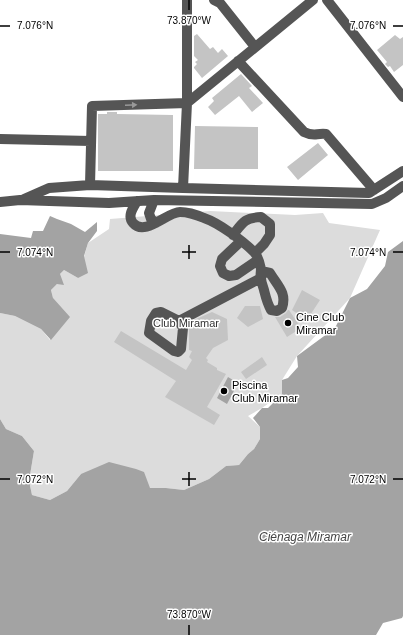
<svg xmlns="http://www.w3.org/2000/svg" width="403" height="635" viewBox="0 0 403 635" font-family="Helvetica,sans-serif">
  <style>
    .green { fill: #dcdcdc }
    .water { fill: #a3a3a3 }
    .building { fill: #c4c4c4 }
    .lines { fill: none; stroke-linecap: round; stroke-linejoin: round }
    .minor { stroke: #555; stroke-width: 10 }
    .oneway { fill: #999 }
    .ticks { fill: none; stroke: #000; stroke-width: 1.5 }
    .poi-dot { fill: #000; stroke: #fff; stroke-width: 1.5 }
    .labels { text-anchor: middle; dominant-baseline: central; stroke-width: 3; stroke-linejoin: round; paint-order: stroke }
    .poi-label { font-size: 11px; fill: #000; stroke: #fff; text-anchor: start }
    .park-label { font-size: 11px; fill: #333; stroke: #fff }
    .water-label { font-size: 12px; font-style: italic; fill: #444; stroke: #fff }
    .ticks-label { font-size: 10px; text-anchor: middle; fill: #000; stroke: #fff; stroke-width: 3; stroke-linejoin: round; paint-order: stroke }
  </style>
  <rect width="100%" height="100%" fill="#fff"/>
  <path class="green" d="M210 211 295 215 323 213 329 223 380 230 350 298 297 356 282 380V394L262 408 248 416 260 427V439L254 449 248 454 239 465 226 466 209 479 184 490 166 488H150L81 474 67 491 50 500 32 495 29 481 34 451 22 436 6 429 0 419V313L15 316 41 329 50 340 53 298 51 290 57 284 60 274 64 270 78 278 88 243 109 229 110 219Z"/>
  <path class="water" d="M50 216 57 219 71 224 85 232 97 222V231L88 243 84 256 88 273 78 278 64 270 60 274 64 285 57 284 51 290 53 298 70 317 51 340 41 329 15 316 0 313V234L31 238 33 231H43Z
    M403 241V616L402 618 383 623 376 635H0V419L6 429 22 436 34 451 29 481 32 495 50 500 67 491 81 474 109 462 136 469 144 472 150 488H166L184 490 209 479 226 466 239 465 248 454 254 449 260 439V427L253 418 262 408H268L282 394V380L288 378 298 367 297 356 335 328 350 298 367 289 385 266 388 252Z
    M228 377 238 383 227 404 217 398Z"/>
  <path class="building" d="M197 34 210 49 213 47 218 53 222 49 228 56 202 78 194 68V67L197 64 195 62 198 60 194 56V36Z
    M395 35 400 39 403 37V65L394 72 390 66 388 67 385 64 387 62 377 50Z
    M241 74 252 86 249 88 263 103 252 112 239 96 215 115 208 107 214 101 212 98Z
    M107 112H117V114L173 115V171H98V114H107Z
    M195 126 258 127V169H194Z
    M318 143 328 155 298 180 287 167Z
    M302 290 320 300 307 320 292 310Z
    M245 306H260L263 319 248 327 237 318Z
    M288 310H289L301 328 287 337 275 317H280L286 313Z
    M212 312 227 319 228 340 213 348 206 358 208 360 207 362 217 368V370L226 374 207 407 220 415 214 425 165 397 176 381 114 342 121 331 186 370 192 360 189 357 192 351 189 350V326L195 324 194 320Z
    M262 357 267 365 246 379 241 372Z"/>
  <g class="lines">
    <path class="minor" d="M214 0 220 3 255 47
      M327 0 403 97
      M238 61 304 132C314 137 316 133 326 134L374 190
      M0 139 91 141
      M90 185 92 106 187 103 313 0
      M183 188 187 103V0
      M24 199 49 188 90 185 183 188 369 193 403 171
      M154 200 149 213 151 219 156 223
      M137 201C133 208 127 216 133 223 145 237 167 212 180 212 188 212 197 215 204 218 219 223 243 241 254 252 258 256 260 264 261 269 261 272 260 275 261 278 261 282 263 286 264 290 266 298 267 303 271 310L277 311 282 308C287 293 278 286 270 273L261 271
      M0 202 20 200 109 203 154 200 372 204 386 198 403 186
      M233 235C243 222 244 218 261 217L270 224V235L264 244 255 253
      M241 241 222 259 220 266 223 273 229 276 236 275 258 260
      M161 312 179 321 183 328 181 349 178 352 174 351 149 333 151 321 156 313Z
      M179 321 261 278"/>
  </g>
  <defs><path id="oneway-solid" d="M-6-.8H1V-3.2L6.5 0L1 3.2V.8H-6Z"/></defs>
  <use class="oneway" href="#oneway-solid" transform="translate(131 105) rotate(-2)"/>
  <path class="ticks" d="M189 0V10M0 26H10M393 26H403M189 245V259M0 252H10M182 252H196M393 252H403M189 472V486M0 479H10M182 479H196M393 479H403M189 625V635"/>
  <g class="poi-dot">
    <circle cx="288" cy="323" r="4"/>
    <circle cx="224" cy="391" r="4"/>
  </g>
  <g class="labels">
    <g class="poi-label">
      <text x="296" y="317">Cine Club<tspan x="296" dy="13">Miramar</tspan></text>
      <text x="232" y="385">Piscina<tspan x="232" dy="13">Club Miramar</tspan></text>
    </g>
    <g class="park-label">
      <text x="186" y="323">Club Miramar</text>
    </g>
    <g class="water-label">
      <text x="305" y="537">Ciénaga Miramar</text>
    </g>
  </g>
  <g class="ticks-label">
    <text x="189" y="24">73.870°W</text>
    <text x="35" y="29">7.076°N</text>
    <text x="368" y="29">7.076°N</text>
    <text x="35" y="256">7.074°N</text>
    <text x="368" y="256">7.074°N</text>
    <text x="35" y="483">7.072°N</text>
    <text x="368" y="483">7.072°N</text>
    <text x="189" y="618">73.870°W</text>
  </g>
</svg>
